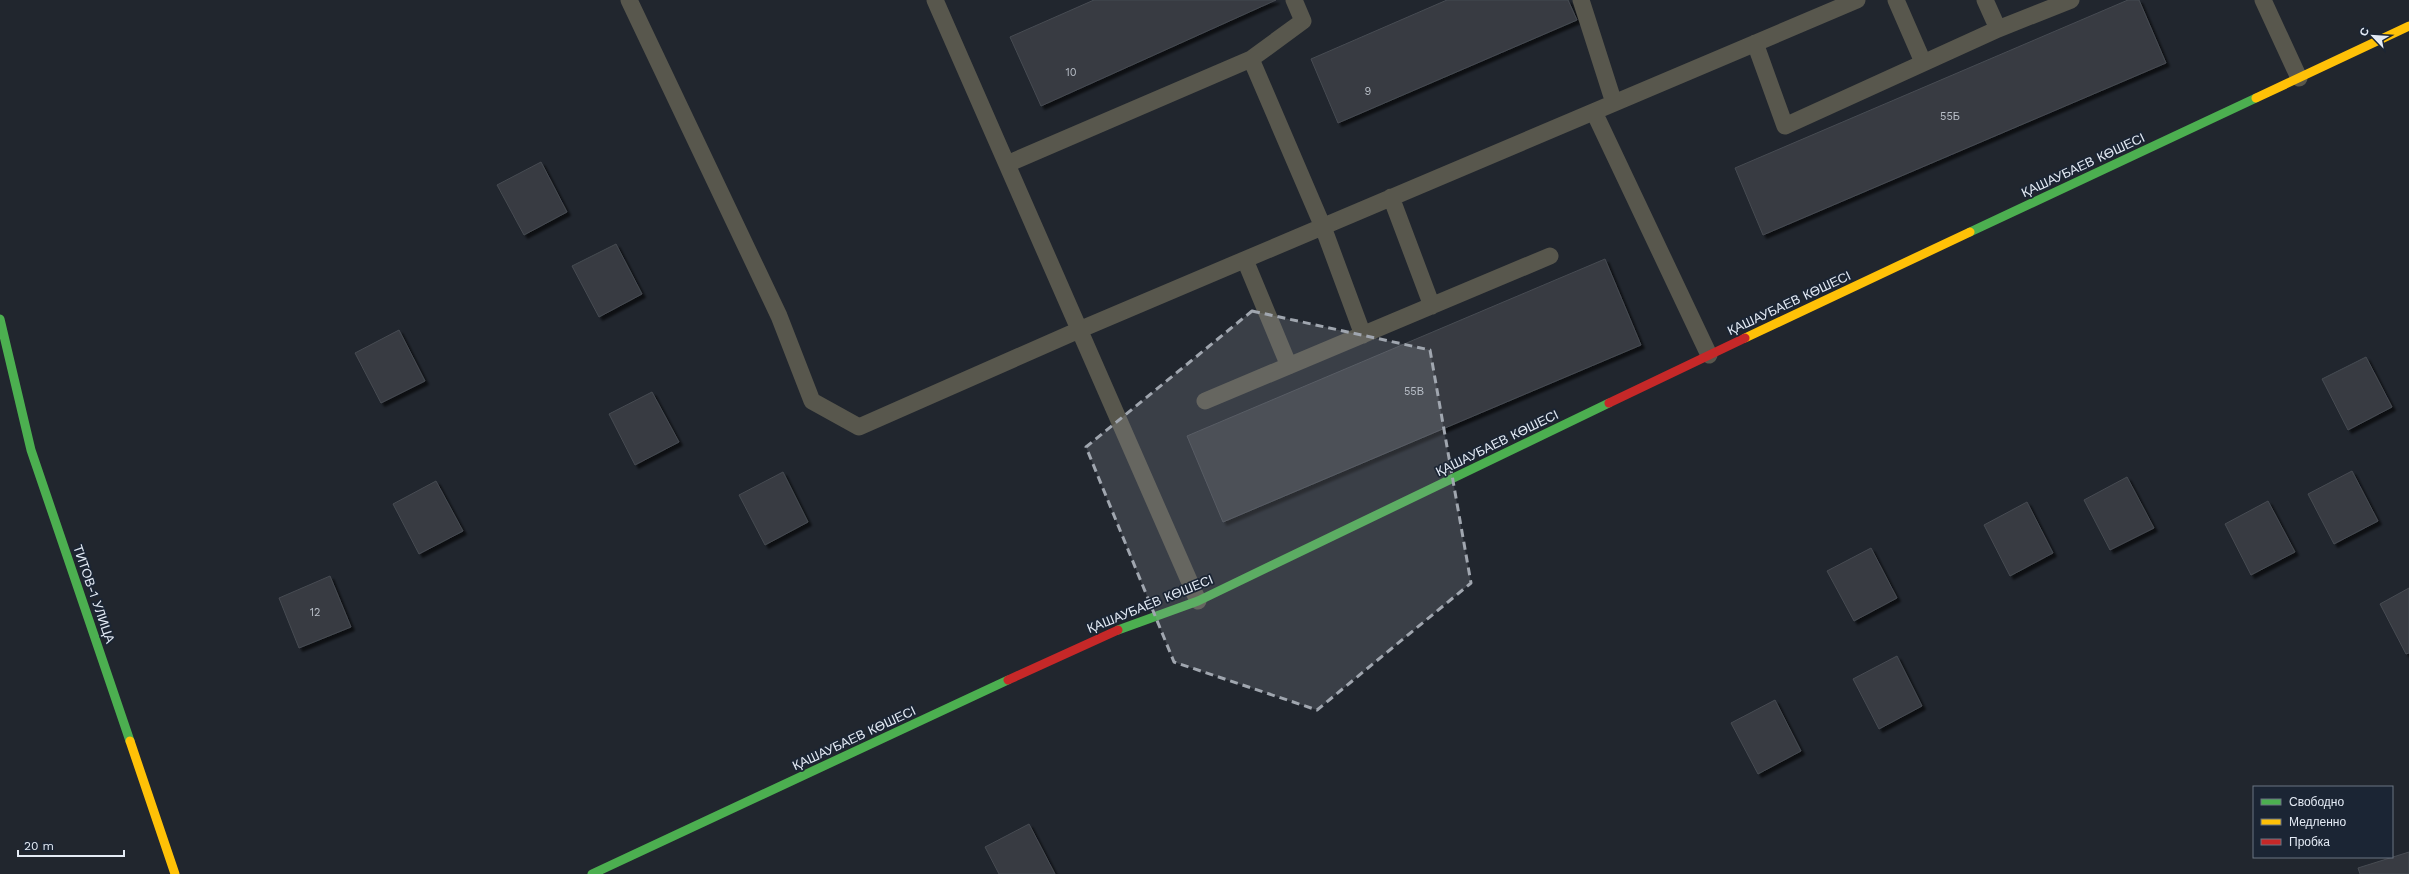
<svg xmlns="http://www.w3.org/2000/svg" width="2409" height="874" viewBox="0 0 2409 874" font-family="'Work Sans',sans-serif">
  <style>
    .building { fill: #373b42; stroke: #474b52; filter: url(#shadow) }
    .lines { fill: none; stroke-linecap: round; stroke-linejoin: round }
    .lane { stroke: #58574d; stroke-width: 17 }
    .fast { stroke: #4caf50; stroke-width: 9 }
    .slow { stroke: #ffc107; stroke-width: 9 }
    .jam { stroke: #c62828; stroke-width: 9 }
    .marked { fill: #a0a6af; fill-opacity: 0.2; stroke: #a0a6af; stroke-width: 3; stroke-dasharray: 8 5; stroke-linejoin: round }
    .labels { text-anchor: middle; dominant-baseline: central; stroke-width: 3.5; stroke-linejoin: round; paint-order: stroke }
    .number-label { font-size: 11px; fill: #b9bfc8 }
    .street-label { font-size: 13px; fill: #e4ebf5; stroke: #1b2534 }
  </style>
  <defs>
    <filter id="shadow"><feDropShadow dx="3.5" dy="3.5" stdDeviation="1" flood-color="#0009"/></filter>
  </defs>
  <rect width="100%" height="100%" fill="#21262e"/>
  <path class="building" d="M1094 0H1276L1041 106 1010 37Z
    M1447 0H1568L1577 20 1338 123 1311 59Z
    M2128 0H2139L2166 63 1763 235 1735 168Z
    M541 162 567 212 524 235 497 185Z
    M616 244 642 294 599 317 572 266Z
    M1605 259 1641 345 1223 522 1187 436Z
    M399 330 425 381 381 403 355 353Z
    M2366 357 2392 407 2348 430 2322 379Z
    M652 392 679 442 635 465 609 414Z
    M2352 471 2378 521 2334 544 2308 494Z
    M783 472 808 522 765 545 739 495Z
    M2127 477 2154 528 2110 550 2084 500Z
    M436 481 463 531 419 554 393 504Z
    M2268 501 2295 552 2251 575 2225 524Z
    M2027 502 2053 553 2010 576 1984 525Z
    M1871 548 1897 598 1854 621 1827 571Z
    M330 576 351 627 299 648 279 598Z
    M2409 588V653L2406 654 2380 604Z
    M1897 656 1922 706 1879 729 1853 679Z
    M1775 700 1801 751 1758 774 1731 723Z
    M1029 824 1055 874H999L985 847Z
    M2409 852V874H2360L2358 868Z"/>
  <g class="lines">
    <path class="lane" d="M629 0 779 316 812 401 859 427 1079 330 1857 0
      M935 0 1198 601
      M1294 0 1303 21 1251 59 1323 227 1363 335
      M1581 0 1614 103
      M1896 0 1923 62
      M1985 0 1998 29
      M2263 0 2299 78
      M1755 43 1785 126 1998 29 2071 0
      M1594 112 1709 355
      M1007 164 1251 59
      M1391 197 1432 306
      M1245 260 1289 366
      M1205 401 1550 256"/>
    <path class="fast" d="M1970 232 2256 98
      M0 319 31 450 130 741
      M1118 630 1198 601 1609 403
      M592 874 1008 680"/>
    <path class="slow" d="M2256 98 2409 26
      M1745 338 1970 232
      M130 741 175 874"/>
    <path class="jam" d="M1609 403 1745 338
      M1008 680 1118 630"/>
  </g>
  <path class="marked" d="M1252 311 1430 350 1471 583 1317 710 1174 662 1086 447Z"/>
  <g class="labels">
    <g class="number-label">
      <text x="1071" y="72">10</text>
      <text x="1368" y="91">9</text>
      <text x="1950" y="116">55Б</text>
      <text x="1414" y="391">55В</text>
      <text x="315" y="612">12</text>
    </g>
    <g class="street-label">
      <text transform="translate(2083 165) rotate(-25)">ҚАШАУБАЕВ КӨШЕСІ</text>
      <text transform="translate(1789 303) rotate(-25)">ҚАШАУБАЕВ КӨШЕСІ</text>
      <text transform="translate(1497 443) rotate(-26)">ҚАШАУБАЕВ КӨШЕСІ</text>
      <text transform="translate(94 594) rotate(71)">ТИТОВ-1 УЛИЦА</text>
      <text transform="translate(1150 604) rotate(-22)">ҚАШАУБАЕВ КӨШЕСІ</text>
      <text transform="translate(854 738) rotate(-25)">ҚАШАУБАЕВ КӨШЕСІ</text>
    </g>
  </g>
  <rect x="2253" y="786" width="140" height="72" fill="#1b2534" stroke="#6b7481"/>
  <rect x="2261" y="799" width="20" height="6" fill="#4caf50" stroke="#6b7481"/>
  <text x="2289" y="806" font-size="12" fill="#e4ebf5">Свободно</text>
  <rect x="2261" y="819" width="20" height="6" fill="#ffc107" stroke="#6b7481"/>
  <text x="2289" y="826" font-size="12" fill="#e4ebf5">Медленно</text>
  <rect x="2261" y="839" width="20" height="6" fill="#c62828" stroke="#6b7481"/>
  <text x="2289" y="846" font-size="12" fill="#e4ebf5">Пробка</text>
  <g transform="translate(2373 36) rotate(295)" stroke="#1b2534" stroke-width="3" paint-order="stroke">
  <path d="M0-3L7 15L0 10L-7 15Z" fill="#e4ebf5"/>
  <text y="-6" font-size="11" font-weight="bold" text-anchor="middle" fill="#e4ebf5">С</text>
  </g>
  <path d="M18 850v6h106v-6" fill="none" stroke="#e4ebf5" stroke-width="2"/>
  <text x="24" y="850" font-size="12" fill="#e4ebf5" stroke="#1b2534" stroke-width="3" paint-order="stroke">20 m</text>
</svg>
